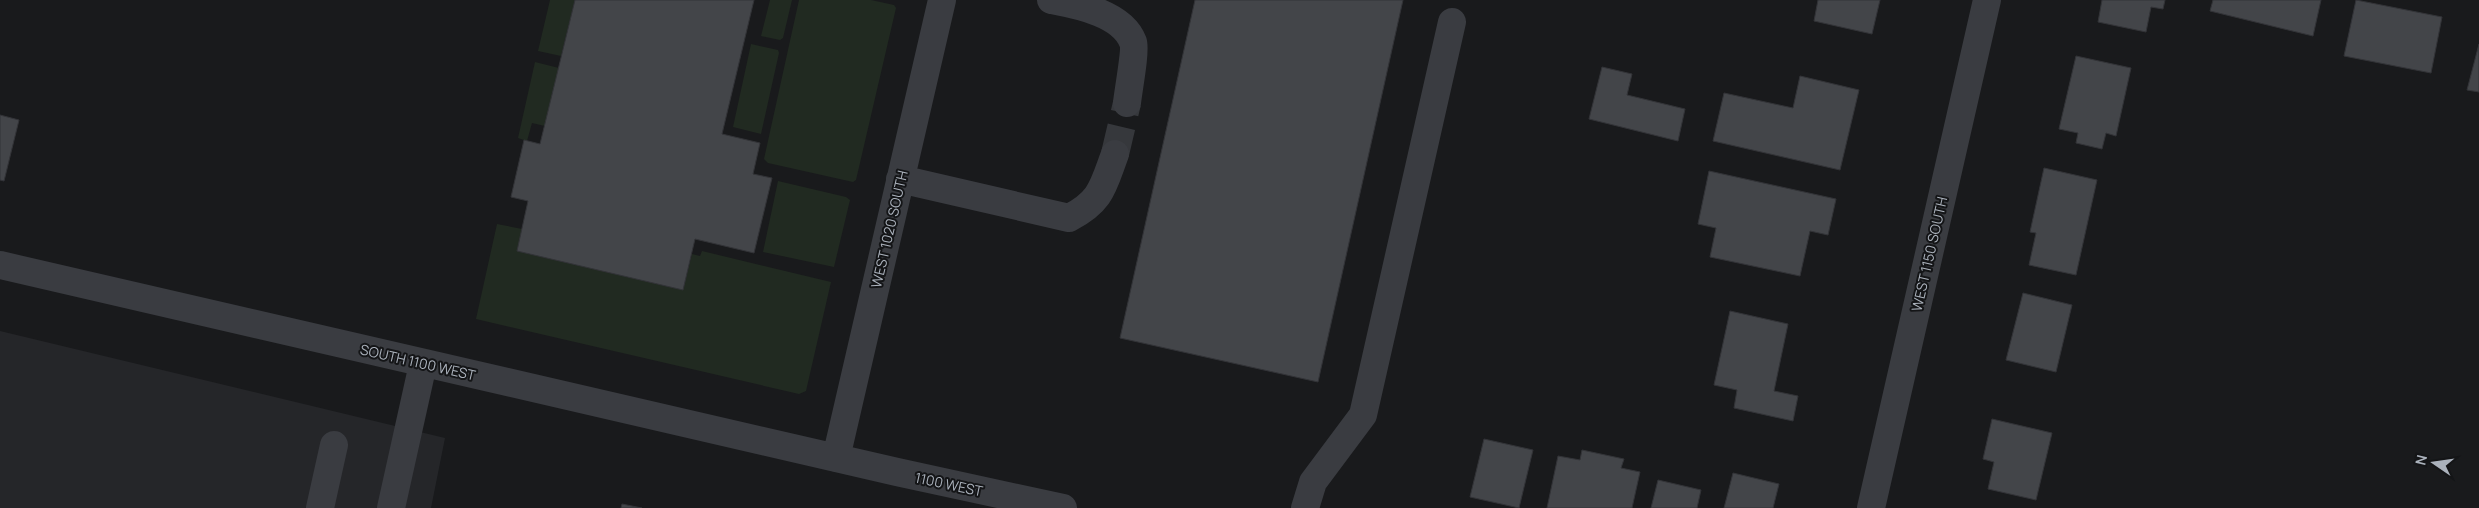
<svg xmlns="http://www.w3.org/2000/svg" width="2479" height="508" viewBox="0 0 2479 508" font-family="Manrope,sans-serif">
  <style>
    .built { fill: #252629 }
    .green { fill: #212a21 }
    .building { fill: #434549; stroke: #333438 }
    .lines { fill: none; stroke-linecap: round; stroke-linejoin: round }
    .minor-tunnel { stroke: #36383c; stroke-width: 28; stroke-dasharray: 28 14; stroke-linecap: butt }
    .minor { stroke: #3a3c41; stroke-width: 28 }
    .labels { text-anchor: middle; dominant-baseline: central; stroke-width: 4; stroke-linejoin: round; paint-order: stroke }
    .street-label { font-size: 14px; fill: #abb2bc; stroke: #141517 }
  </style>
  <rect width="100%" height="100%" fill="#191a1c"/>
  <path class="built" d="M0 331 445 438 431 508H0Z"/>
  <path class="green" d="M550 0H575L561 56 538 51Z
    M770 0H792L783 38 780 40 761 36Z
    M799 0H871L894 5 896 8 856 180 853 182 768 163 764 159Z
    M751 44 778 50 779 53 761 134 733 127Z
    M535 62 559 68 545 126 532 123 527 141 518 138Z
    M778 181 846 197 850 200 834 267 763 252Z
    M497 224 522 229 517 251 683 290 692 254 700 256 702 251 831 282 806 391 799 394 476 319Z"/>
  <path class="building" d="M575 0H754L722 134 760 143 753 174 772 178 754 253 695 239 683 290 517 251 528 201 511 197 524 140 540 144Z
    M1195 0H1403L1318 382 1120 338Z
    M1818 0H1880L1872 34 1814 21Z
    M2102 0H2165L2163 9 2151 7 2146 32 2098 22Z
    M2213 0H2321L2313 36 2210 11Z
    M2356 0 2442 17 2431 73 2344 56Z
    M2479 44V92L2467 90Z
    M2076 56 2131 68 2116 136 2106 133 2102 149 2076 143 2078 133 2059 129Z
    M1602 67 1632 74 1627 95 1685 109 1678 141 1589 119Z
    M1800 76 1859 90 1840 170 1713 141 1724 93 1793 108Z
    M0 115 19 120 4 181 0 180Z
    M2044 168 2097 180 2076 275 2029 265 2036 233 2030 232Z
    M1709 171 1836 199 1828 235 1810 231 1800 276 1710 257 1716 228 1698 224Z
    M2023 293 2072 305 2056 372 2006 360Z
    M1730 311 1788 324 1774 391 1798 396 1793 421 1734 408 1737 390 1714 385Z
    M1992 419 2052 433 2036 500 1988 489 1994 462 1983 459Z
    M1484 439 1533 450 1519 508 1470 497Z
    M1582 450 1624 459 1621 468 1640 472 1632 508H1547L1558 456 1580 460Z
    M1733 473 1779 484 1773 508H1724Z
    M1658 480 1701 490 1697 508H1651Z
    M622 504 642 508H621Z"/>
  <g class="lines">
    <path class="minor-tunnel" d="M1115 154 1127 103"/>
    <path class="minor" d="M1051 0C1077 5 1122 13 1133 42 1136 50 1128 92 1127 103
      M900 179 1069 218C1102 201 1103 186 1115 154
      M0 265 897 472 1063 508
      M836 458 942 0
      M320 508 334 445
      M391 508 423 364
      M1305 508 1313 482 1363 415 1452 22
      M1871 508 1987 0"/>
  </g>
  <g class="labels">
    <g class="street-label">
      <text transform="translate(889 229) rotate(-77)">WEST 1020 SOUTH</text>
      <text transform="translate(1929 254) rotate(-77)">WEST 1150 SOUTH</text>
      <text transform="translate(418 362) rotate(13)">SOUTH 1100 WEST</text>
      <text transform="translate(949 484) rotate(12)">1100 WEST</text>
    </g>
  </g>
  <g transform="translate(2434 463) rotate(283)" stroke="#141517" stroke-width="4" paint-order="stroke">
  <path d="M0-4L9 19L0 12L-9 19Z" fill="#abb2bc"/>
  <text y="-8" font-size="14" font-weight="bold" text-anchor="middle" fill="#abb2bc">N</text>
  </g>
</svg>
